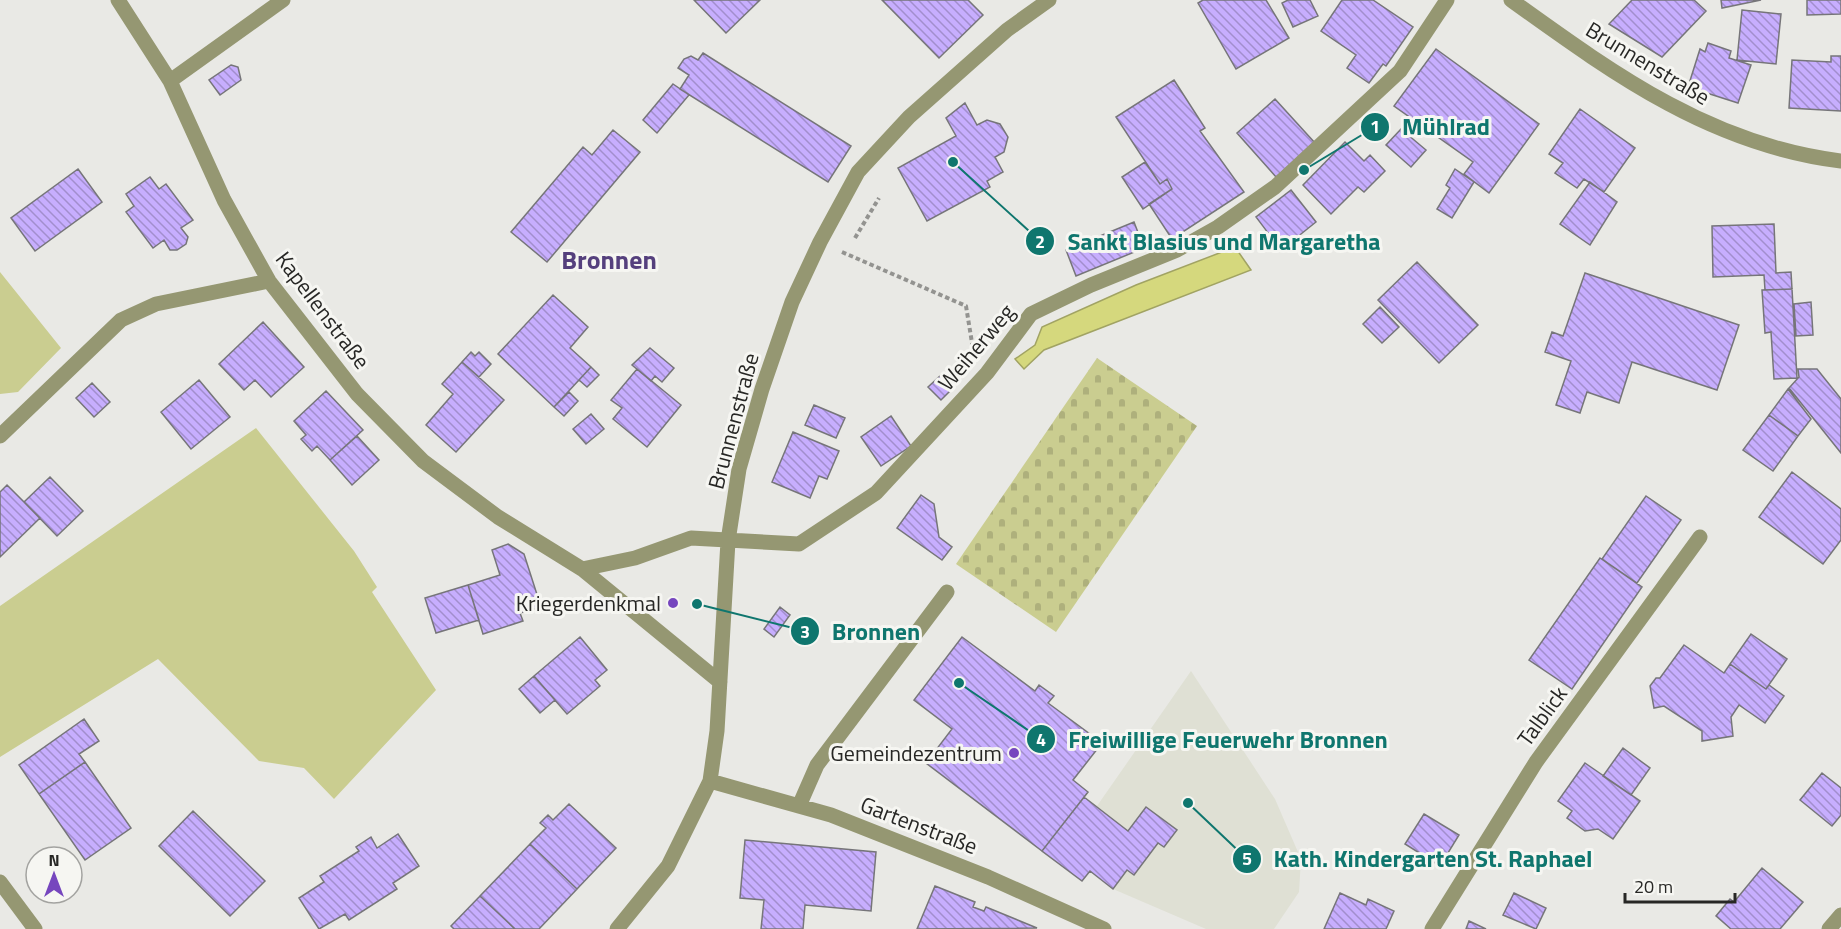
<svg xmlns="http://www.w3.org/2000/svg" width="1841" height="929" viewBox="0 0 1841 929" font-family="'Titillium Web',sans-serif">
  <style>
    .built { fill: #dfe0d4 }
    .green { fill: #cacd90 }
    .cemetery { fill: url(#cemetery-stones) }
    .water { fill: #d5d87d; stroke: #a1a363; stroke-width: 1.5 }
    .building { fill: url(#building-back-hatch); stroke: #767579; stroke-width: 1.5 }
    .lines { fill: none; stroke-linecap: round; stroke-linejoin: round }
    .path { stroke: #939390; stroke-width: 4; stroke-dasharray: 4.5 3; stroke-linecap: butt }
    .minor { stroke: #959772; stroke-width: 15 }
    .poi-dot { fill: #7646be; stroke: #f6f6f2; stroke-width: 2 }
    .labels { text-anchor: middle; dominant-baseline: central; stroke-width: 6; stroke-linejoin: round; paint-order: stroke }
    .street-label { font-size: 22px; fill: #272725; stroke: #f6f6f2 }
    .poi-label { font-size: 22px; fill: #272725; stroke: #f6f6f2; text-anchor: end }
    .quarter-label { font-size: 26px; font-weight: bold; fill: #55407d; stroke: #f6f6f2 }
    .leader { fill: none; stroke: #0f766e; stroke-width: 2 }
    .callout-dot { fill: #0f766e; stroke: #f6f6f2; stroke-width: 2 }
    .mark-label { font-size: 18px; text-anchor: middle; font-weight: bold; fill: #fff }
    .callout-label { font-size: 24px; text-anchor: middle; font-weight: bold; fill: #0f766e; stroke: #f6f6f2; stroke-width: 6; stroke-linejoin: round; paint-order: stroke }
  </style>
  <defs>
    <pattern id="cemetery-stones" width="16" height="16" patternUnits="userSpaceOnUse" patternTransform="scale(1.5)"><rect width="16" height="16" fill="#cacd90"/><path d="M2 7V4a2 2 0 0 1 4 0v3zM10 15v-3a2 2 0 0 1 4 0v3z" fill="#aeb07c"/></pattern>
    <pattern id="building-back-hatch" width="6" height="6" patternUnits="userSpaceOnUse" patternTransform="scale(1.5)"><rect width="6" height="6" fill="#c7aefe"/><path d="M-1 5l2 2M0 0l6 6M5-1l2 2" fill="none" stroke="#a28ecd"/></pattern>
  </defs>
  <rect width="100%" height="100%" fill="#e9e9e5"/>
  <path class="built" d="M1191 671 1275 799 1301 859 1299 892 1274 929H1206L1113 889 1090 871 1082 881 1042 851 1084 797 1097 806Z"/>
  <path class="green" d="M0 272 61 348 18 392 0 394Z
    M256 428 354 551 377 587 372 592 436 690 334 799 304 768 259 761 158 659 0 757V606Z"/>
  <path class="cemetery" d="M1097 358 1197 426 1056 632 956 564Z"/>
  <path class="water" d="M1235 247 1251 270 1044 350 1024 369 1015 359 1035 345 1042 327 1136 285Z"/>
  <path class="building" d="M694 0H760L726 33Z
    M882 0H968L983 15 939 58Z
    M1203 0H1266L1289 38 1236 69 1198 3Z
    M1288 0H1310L1318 16 1293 27 1282 3Z
    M1342 0H1373L1413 27 1386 66 1383 64 1369 83 1347 68 1356 55 1321 31Z
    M1632 0H1694L1706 11 1662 57 1609 24Z
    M1721 0H1761L1722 8Z
    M1807 0H1841V14L1807 15Z
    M1742 10 1781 14 1776 64 1737 60Z
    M1708 43 1731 51 1729 58 1751 65 1738 103 1688 87 1700 49 1705 52Z
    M1436 49 1539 124 1489 193 1464 174 1473 162 1394 106Z
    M703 53 851 146 828 182 680 89 689 75 678 68 684 59 691 56 698 60Z
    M1831 56H1841V111L1789 108 1792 60 1831 62Z
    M231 65 238 67 241 80 220 95 209 80Z
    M1174 80 1205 128 1200 131 1244 192 1172 239 1149 204 1172 189 1167 179 1160 184 1116 117Z
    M673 84 689 95 657 133 643 120Z
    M1275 99 1315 143 1276 177 1237 133Z
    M965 103 977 125 987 120 1000 124 1008 137 1004 152 995 157 1003 172 987 181 990 187 927 221 898 168 956 136 946 118Z
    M1580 109 1635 148 1604 192 1584 179 1577 188 1555 173 1563 163 1549 154Z
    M1401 129 1426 150 1411 167 1386 145Z
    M613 130 640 152 547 262 511 232 583 147 592 155Z
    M1345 142 1364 161 1370 155 1385 171 1364 192 1358 187 1331 214 1303 185Z
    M1145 162 1160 184 1167 179 1172 189 1143 209 1122 177Z
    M78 169 102 202 35 251 11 218Z
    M1455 169 1474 182 1452 218 1437 209 1450 188 1446 185Z
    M150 177 159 189 166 184 193 220 181 228 188 237 186 244 177 250H170L164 240 153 248 126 212 134 206 126 194Z
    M1590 182 1617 202 1590 245 1560 224Z
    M1291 190 1316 222 1281 250 1256 217Z
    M1134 222 1144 248 1076 276 1066 250Z
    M1774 224 1776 273 1791 272 1792 289 1765 290 1764 275 1713 277 1712 226Z
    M1417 262 1478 325 1439 363 1378 300Z
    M1585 273 1739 325 1717 390 1632 362 1619 403 1587 392 1580 413 1556 405 1571 361 1545 352 1552 332 1563 336Z
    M1792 289 1797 378 1774 379 1771 332 1765 333 1762 290Z
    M553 295 588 327 570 348 591 367 554 407 498 354Z
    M1811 302 1813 335 1796 336 1794 304Z
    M1380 307 1399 327 1382 343 1363 324Z
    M263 322 304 367 271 397 255 380 244 390 219 364Z
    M650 348 674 368 662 382 655 376 651 381 632 365Z
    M471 352 475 356 479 352 491 364 479 377 462 362Z
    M462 362 504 400 456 452 426 425 453 394 442 384Z
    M591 367 599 375 587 387 579 380Z
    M637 369 681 405 647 447 613 419 622 408 611 400Z
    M1798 369H1817L1841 399V453L1789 388 1799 377Z
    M941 375 953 388 941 400 928 387Z
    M199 380 230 417 191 449 161 412Z
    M92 383 110 402 94 417 76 398Z
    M1788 389 1811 419 1798 436 1769 415Z
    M326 391 363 430 330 460 317 446 312 451 301 439 306 435 294 421Z
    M569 392 578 401 564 416 554 407Z
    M814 405 845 418 836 438 805 425Z
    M591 414 604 429 586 444 573 429Z
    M1769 415 1798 436 1773 471 1743 450Z
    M891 416 911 446 881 466 861 437Z
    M793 432 839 451 827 479 819 476 810 498 772 482Z
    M357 436 379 460 352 485 330 460Z
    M1792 472 1841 509V540L1823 564 1759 517Z
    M50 477 83 511 57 536 24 502Z
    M7 485 40 518 0 557V492Z
    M921 495 934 504 939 537 952 547 942 560 897 528Z
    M1646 496 1681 520 1637 583 1602 559Z
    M508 544 524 554 541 607 520 613 523 621 483 634 468 585 500 575 492 550Z
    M1600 558 1642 587 1572 689 1529 660Z
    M468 585 479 620 436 633 425 598Z
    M780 607 790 615 774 637 764 629Z
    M1751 634 1787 659 1766 689 1730 664Z
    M580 637 607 670 595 680 600 686 567 714 534 676Z
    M962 637 1035 691 1039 685 1054 696 1048 703 1102 743 1073 780 1088 792 1042 851 926 763 952 729 914 700Z
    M1684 645 1724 673 1730 664 1766 689 1769 685 1784 696 1765 723 1739 705 1731 717 1733 736 1702 741V731L1664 706 1654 708 1650 686 1656 678H1660Z
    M534 676 555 700 540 713 519 689Z
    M84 719 99 741 79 754 85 762 39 794 19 765Z
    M1623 748 1650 768 1631 795 1603 776Z
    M85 762 131 828 85 860 39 794Z
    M1585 763 1640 801 1613 839 1598 829 1585 831 1567 818 1572 811 1558 801Z
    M1822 773 1841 788V815L1832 826 1800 800Z
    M1084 797 1128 831 1146 807 1177 830 1164 847 1158 843 1134 875 1127 870 1113 889 1090 871 1082 881 1042 851Z
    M569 804 616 848 577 889 530 844 546 828 540 823 548 815 553 820Z
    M193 811 265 881 230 916 159 846Z
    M1424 814 1459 835 1440 866 1405 844Z
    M398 834 419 866 393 883 397 889 349 920 345 914 319 929 299 898 324 882 320 876 359 851 356 847 371 837 377 848Z
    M745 840 876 852 871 911 805 905 803 929H761L764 900 740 898Z
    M530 844 577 889 539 929H515L480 896Z
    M1762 868 1803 902 1780 929H1731L1716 916 1730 899 1734 902Z
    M935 886 975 902 973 907 984 911 986 907 1037 928 917 929Z
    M1340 893 1366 905 1368 899 1394 911 1386 929H1324Z
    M1514 893 1546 908 1536 929 1503 915Z
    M480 896 515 929H454L451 926Z
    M1469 921 1486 929H1466Z"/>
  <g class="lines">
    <path class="path" d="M855 238 879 198
      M842 252 966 306 973 349"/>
    <path class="minor" d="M118 0 170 81 224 200 269 281 357 394 423 461 498 517 582 569 720 682
      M1511 0C1614 74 1711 145 1841 161
      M170 81 283 0
      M0 436 121 320 156 304 269 281
      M582 569 635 558 691 538 799 544 876 493 987 373 1031 314 1091 285 1177 250 1218 227 1275 187 1400 71 1447 0
      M710 781 831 815 988 877 1104 929
      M799 806 817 765 947 592
      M0 882 35 929
      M617 929 668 866 710 781 717 731 728 541 739 469 762 389 792 302 820 242 858 172 909 117 1007 30 1049 0
      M1432 929 1536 762 1700 537
      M1829 929 1841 915"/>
  </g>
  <g class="poi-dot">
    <circle cx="673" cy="603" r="6"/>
    <circle cx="1014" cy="753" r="6"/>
  </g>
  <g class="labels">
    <g class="street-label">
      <text transform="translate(1648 63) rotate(31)">Brunnenstraße</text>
      <text transform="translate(323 310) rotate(53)">Kapellenstraße</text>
      <text transform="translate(976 347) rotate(-50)">Weiherweg</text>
      <text transform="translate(733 421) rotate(-75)">Brunnenstraße</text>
      <text transform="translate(1542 716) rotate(-54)">Talblick</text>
      <text transform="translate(919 825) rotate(21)">Gartenstraße</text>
    </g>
    <g class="poi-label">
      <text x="661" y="603">Kriegerdenkmal</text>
      <text x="1002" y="753">Gemeindezentrum</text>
    </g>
    <g class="quarter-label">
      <text x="609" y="259">Bronnen</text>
    </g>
  </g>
  <path class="leader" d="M1304 170L1375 127M953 162L1040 241M697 604L805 631M959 683L1041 739M1188 803L1247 859"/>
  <g class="callout-dot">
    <circle cx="1304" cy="170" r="6"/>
    <circle cx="953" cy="162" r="6"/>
    <circle cx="697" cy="604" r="6"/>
    <circle cx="959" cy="683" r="6"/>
    <circle cx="1188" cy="803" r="6"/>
    <circle cx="1375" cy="127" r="15"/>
    <circle cx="1040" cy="241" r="15"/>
    <circle cx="805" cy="631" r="15"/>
    <circle cx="1041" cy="739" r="15"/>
    <circle cx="1247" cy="859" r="15"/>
  </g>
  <g class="mark-label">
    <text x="1375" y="133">1</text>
    <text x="1040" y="248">2</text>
    <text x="805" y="638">3</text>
    <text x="1041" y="746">4</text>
    <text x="1247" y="865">5</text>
  </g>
  <g class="callout-label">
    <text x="1446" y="135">Mühlrad</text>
    <text x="1224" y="250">Sankt Blasius und Margaretha</text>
    <text x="876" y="640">Bronnen</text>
    <text x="1228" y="748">Freiwillige Feuerwehr Bronnen</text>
    <text x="1433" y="867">Kath. Kindergarten St. Raphael</text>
  </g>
  <g transform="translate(54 875)"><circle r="28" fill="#f6f6f2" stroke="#a3a3a0" stroke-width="1.5"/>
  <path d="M0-4.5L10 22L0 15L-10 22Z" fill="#7646be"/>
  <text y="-9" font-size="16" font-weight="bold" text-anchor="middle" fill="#272725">N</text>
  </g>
  <path d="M1625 893v9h110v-9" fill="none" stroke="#272725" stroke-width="3"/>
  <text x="1634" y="893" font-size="18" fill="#272725" stroke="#f6f6f2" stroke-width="4.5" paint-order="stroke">20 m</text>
</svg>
